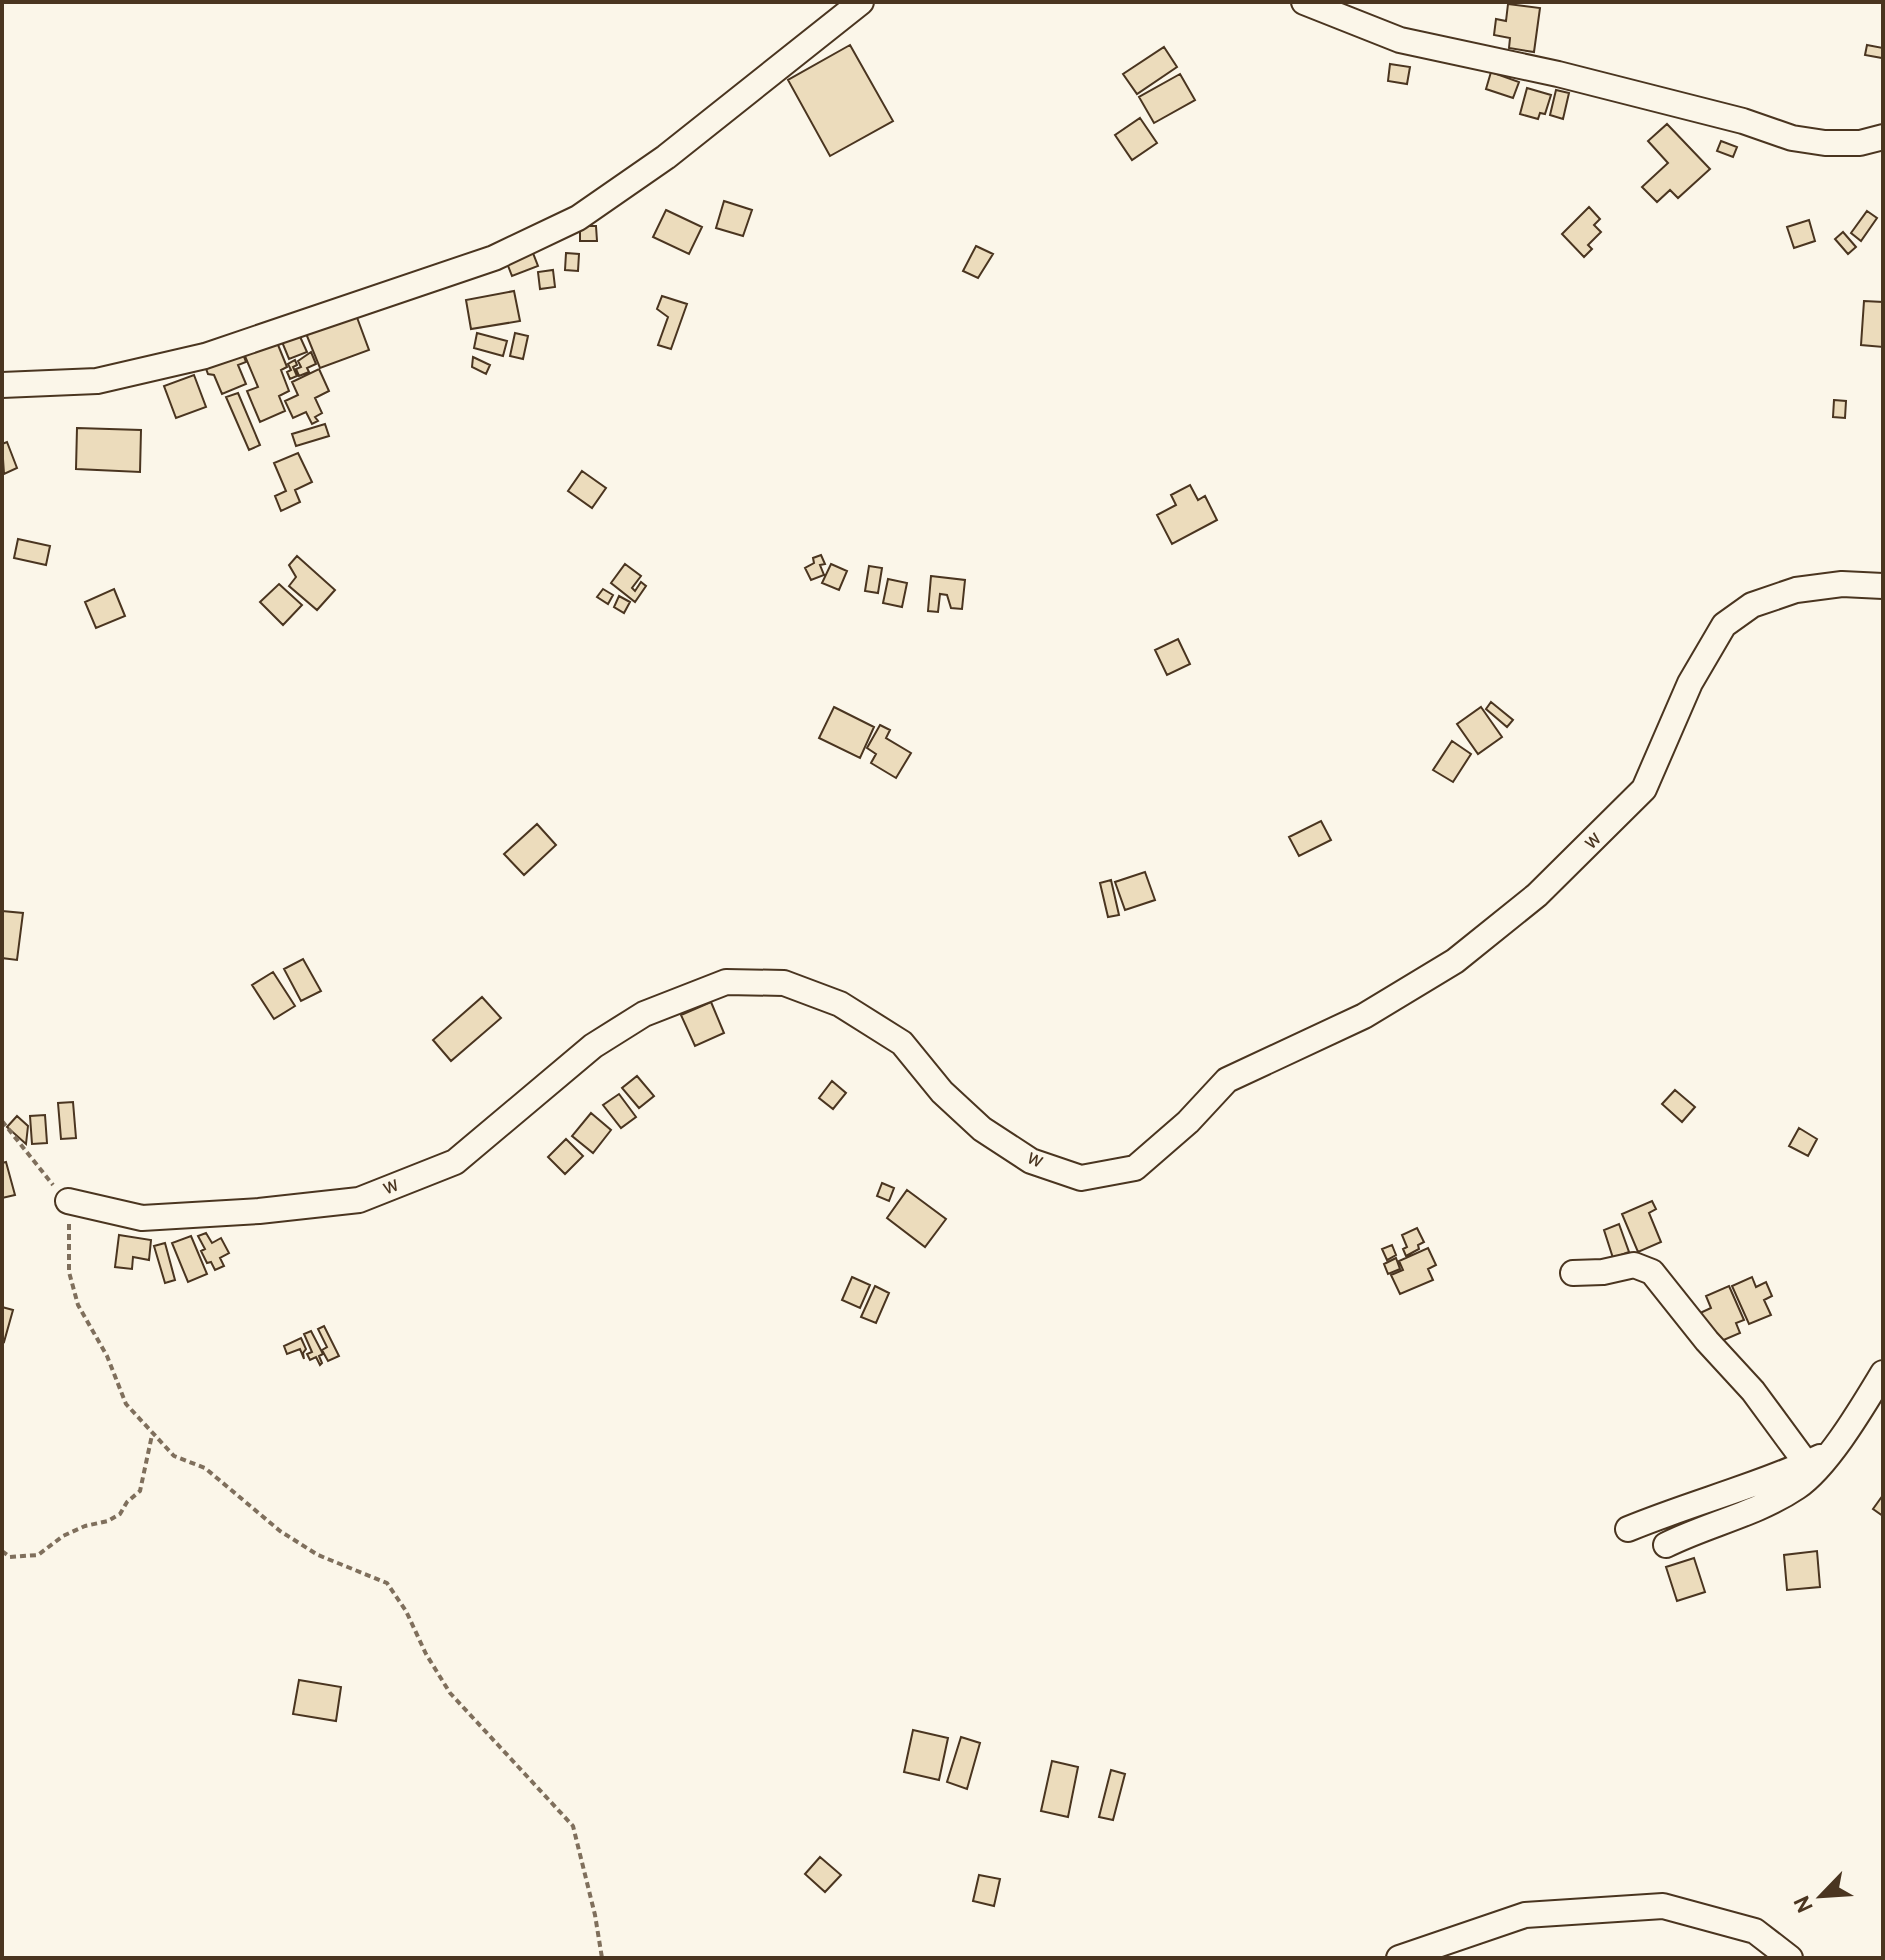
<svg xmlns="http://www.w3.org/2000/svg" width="1885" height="1960" viewBox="0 0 1885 1960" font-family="Overpass,sans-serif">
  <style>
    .building { fill: #ecdcbc; stroke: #4a3520; stroke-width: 2 }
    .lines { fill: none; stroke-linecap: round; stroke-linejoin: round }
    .minor-casing { stroke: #4a3520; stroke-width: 28 }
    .path { stroke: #7f6f5c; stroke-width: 4; stroke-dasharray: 6 4; stroke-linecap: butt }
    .minor { stroke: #fbf6e9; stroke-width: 24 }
    .labels { text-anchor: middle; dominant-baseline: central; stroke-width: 6; stroke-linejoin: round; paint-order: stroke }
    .street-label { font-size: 22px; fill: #4a3520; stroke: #fbf6e9 }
  </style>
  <rect width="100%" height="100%" fill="#fbf6e9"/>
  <path class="building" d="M1508 4 1540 8 1534 52 1509 48 1510 38 1494 35 1496 19 1506 21Z
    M850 45 893 121 830 156 788 80Z
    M1867 45 1883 48 1882 58 1865 55Z
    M1164 47 1177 67 1137 94 1123 74Z
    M1390 64 1410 67 1407 84 1388 81Z
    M1491 72 1519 82 1513 98 1486 89Z
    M1180 74 1195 100 1154 123 1139 97Z
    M1527 88 1551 95 1545 114 1540 113 1538 119 1520 114Z
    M1556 90 1569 93 1563 119 1550 115Z
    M1140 118 1157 143 1132 160 1115 135Z
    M1667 124 1710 169 1678 198 1670 190 1657 202 1642 187 1668 163 1648 141Z
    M1721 141 1737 147 1733 157 1717 151Z
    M724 201 752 210 743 236 716 228Z
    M1589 207 1600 219 1594 225 1601 232 1588 245 1592 249 1584 257 1562 234Z
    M666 210 702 227 689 254 653 237Z
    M1867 211 1877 218 1861 241 1851 233Z
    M1809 220 1815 241 1794 248 1787 227Z
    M580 226H596L597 241H580Z
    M1843 232 1856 247 1848 254 1835 239Z
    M976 246 993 254 978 278 963 271Z
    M531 248 538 266 512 276 505 258Z
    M566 253 579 254 578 271 565 270Z
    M553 270 555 287 540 289 538 272Z
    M514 291 520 321 471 329 466 300Z
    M662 296 687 304 671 349 658 345 668 317 657 309Z
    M1864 301 1883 302V347L1861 345Z
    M355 312 369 350 320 368 305 331Z
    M297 330 307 352 289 359 280 337Z
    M477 333 507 341 503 356 474 348Z
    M515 333 528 336 523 359 510 356Z
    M274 335 287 367 281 370 289 391 279 396 285 411 260 422 247 391 258 387 242 349Z
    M241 349 246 362 238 365 246 384 222 394 214 375 208 374 204 363Z
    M311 352 316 364 307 368 309 372 299 376 296 369 301 367 298 361Z
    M473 357 490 365 486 374 472 367Z
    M295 360 297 365 293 367 297 376 290 379 287 372 291 370 288 364Z
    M319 369 329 391 315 398 322 413 315 417 318 421 312 424 306 412 293 418 285 401 298 395 292 382Z
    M194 375 206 407 176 418 164 386Z
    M238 393 260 445 249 450 226 397Z
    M1834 400 1846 401 1845 418 1833 417Z
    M325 424 329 436 296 446 292 434Z
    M77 428 141 430 140 472 76 469Z
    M7 442 17 468 4 474 2 444Z
    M298 453 312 482 295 490 300 502 281 511 275 496 286 491 274 463Z
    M582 471 606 488 592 508 568 491Z
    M1190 485 1198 500 1205 496 1217 520 1172 544 1157 515 1176 505 1171 495Z
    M18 539 50 546 46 565 14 558Z
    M821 555 825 564 820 565 824 575 811 580 805 568 814 563 813 558Z
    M297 556 335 590 317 610 289 586 296 577 289 565Z
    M625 564 641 576 632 588 635 591 641 582 646 586 635 602 611 583Z
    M831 564 847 571 839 590 822 583Z
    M869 566 882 568 878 593 865 591Z
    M931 576 965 580 962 609 951 608 947 595 940 594 938 612 928 611Z
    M888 579 907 583 902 607 883 603Z
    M279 584 302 605 283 625 260 602Z
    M114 589 125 616 96 628 85 602Z
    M603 589 613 595 608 604 597 597Z
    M619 596 630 602 624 613 614 607Z
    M1178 639 1190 664 1167 675 1155 650Z
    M1491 702 1513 720 1507 727 1486 709Z
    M834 707 874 727 860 758 819 738Z
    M1481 707 1502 737 1478 754 1457 724Z
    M880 725 890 730 886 738 911 753 896 778 871 763 876 754 867 748Z
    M1452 741 1471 754 1453 782 1433 770Z
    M1321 821 1331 840 1299 856 1289 837Z
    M537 824 556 845 524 875 504 854Z
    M1145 872 1155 900 1125 910 1115 882Z
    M1111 880 1119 915 1108 917 1100 883Z
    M2 911 23 913 17 960 2 958Z
    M303 959 321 991 301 1001 284 969Z
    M273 972 295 1006 274 1019 252 985Z
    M482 997 501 1018 451 1061 433 1040Z
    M711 1002 724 1033 695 1046 681 1015Z
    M637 1076 654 1096 639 1108 622 1088Z
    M832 1081 846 1093 833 1109 819 1098Z
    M1675 1090 1695 1107 1682 1122 1662 1104Z
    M619 1094 636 1117 621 1128 603 1105Z
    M73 1102 76 1138 61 1139 58 1103Z
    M591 1113 611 1130 593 1153 572 1136Z
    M45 1115 47 1143 32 1144 30 1116Z
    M17 1116 28 1126 26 1144 7 1127Z
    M1799 1128 1817 1139 1808 1156 1789 1146Z
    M566 1139 583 1156 565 1174 548 1157Z
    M6 1162 15 1195 2 1198V1163Z
    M882 1183 894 1188 889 1201 877 1196Z
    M907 1190 946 1219 925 1247 887 1218Z
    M1652 1201 1656 1209 1649 1213 1661 1242 1638 1252 1622 1214Z
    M1619 1224 1629 1252 1613 1258 1604 1230Z
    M1417 1228 1424 1242 1418 1245 1419 1249 1406 1256 1403 1249 1407 1247 1402 1235Z
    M206 1233 212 1243 221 1238 229 1253 220 1258 224 1266 215 1270 211 1262 207 1263 201 1251 205 1249 198 1236Z
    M119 1235 151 1240 149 1260 133 1257 132 1269 115 1267Z
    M191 1236 207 1274 188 1282 172 1243Z
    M165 1243 175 1280 165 1283 154 1246Z
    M1392 1245 1396 1255 1387 1260 1382 1249Z
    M1428 1248 1436 1265 1428 1269 1433 1280 1400 1294 1391 1275 1403 1270 1399 1261Z
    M1396 1258 1400 1269 1388 1274 1384 1264Z
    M852 1277 870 1285 860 1308 842 1300Z
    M1752 1277 1756 1287 1766 1282 1772 1296 1764 1300 1771 1315 1749 1324 1732 1286Z
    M875 1286 889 1293 876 1323 861 1317Z
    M1729 1286 1744 1320 1736 1323 1740 1333 1719 1342 1698 1314 1711 1308 1706 1296Z
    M2 1307 13 1310 4 1342 2 1341Z
    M324 1326 339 1356 328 1361 322 1350 327 1347 318 1329Z
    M311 1331 323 1354 319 1356 322 1363 320 1365 316 1357 310 1360 307 1354 312 1352 304 1334Z
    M301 1338 306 1349 303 1353 304 1359 300 1349 287 1354 284 1346Z
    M1883 1495V1516L1873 1509Z
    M1817 1551 1820 1587 1787 1590 1784 1555Z
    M1694 1558 1705 1592 1677 1601 1666 1567Z
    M299 1680 341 1687 336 1721 293 1714Z
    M913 1730 948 1738 939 1780 904 1772Z
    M961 1737 980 1743 967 1789 947 1782Z
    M1052 1761 1078 1767 1068 1817 1041 1811Z
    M1111 1770 1125 1774 1113 1820 1099 1817Z
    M820 1857 841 1875 825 1892 805 1874Z
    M979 1875 1000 1879 994 1906 973 1901Z"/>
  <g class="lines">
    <g class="minor-casing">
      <path id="minor" d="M1304 2 1400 40 1558 74 1743 121 1792 138 1825 143H1860L1883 137
        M2 385 97 381 205 356 494 258 578 218 666 157 861 2
        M68 1201 142 1218 259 1211 359 1200 455 1162 593 1046 644 1014 726 982 784 983 840 1004 902 1043 942 1092 982 1129 1031 1161 1081 1178 1135 1168 1188 1122 1227 1080 1364 1016 1455 961 1537 895 1644 789 1690 683 1724 625 1752 605 1796 590 1842 584 1883 586
        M1573 1273 1603 1272 1634 1265 1652 1272 1707 1341 1753 1391 1806 1463
        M1628 1529C1691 1503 1758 1486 1820 1457
        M1666 1545C1708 1524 1757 1514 1797 1487 1828 1466 1863 1406 1883 1373
        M1399 1958 1525 1915 1663 1906 1755 1931 1790 1958"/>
    </g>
    <path class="path" d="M2 1121 53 1185
      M69 1224V1272L78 1305 107 1356 126 1404 174 1456 205 1468 280 1531 318 1555 387 1583 406 1611 426 1654 450 1693 573 1826 595 1915 602 1958
      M2 1551 10 1557 38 1555 63 1536 85 1526 108 1521 120 1514 127 1502 140 1491 152 1435"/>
    <use href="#minor" class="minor"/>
  </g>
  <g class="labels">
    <g class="street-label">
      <text transform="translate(1593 841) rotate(-44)">w</text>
      <text transform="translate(1035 1160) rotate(25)">w</text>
      <text transform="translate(391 1187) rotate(-22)">w</text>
    </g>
  </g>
  <rect width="1885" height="1960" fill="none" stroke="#4a3520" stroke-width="8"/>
  <g transform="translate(1821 1896) rotate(245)" stroke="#fbf6e9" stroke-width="6" paint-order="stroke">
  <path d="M0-6L14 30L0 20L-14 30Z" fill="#4a3520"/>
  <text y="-12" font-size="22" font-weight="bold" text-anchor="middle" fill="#4a3520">N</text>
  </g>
</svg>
